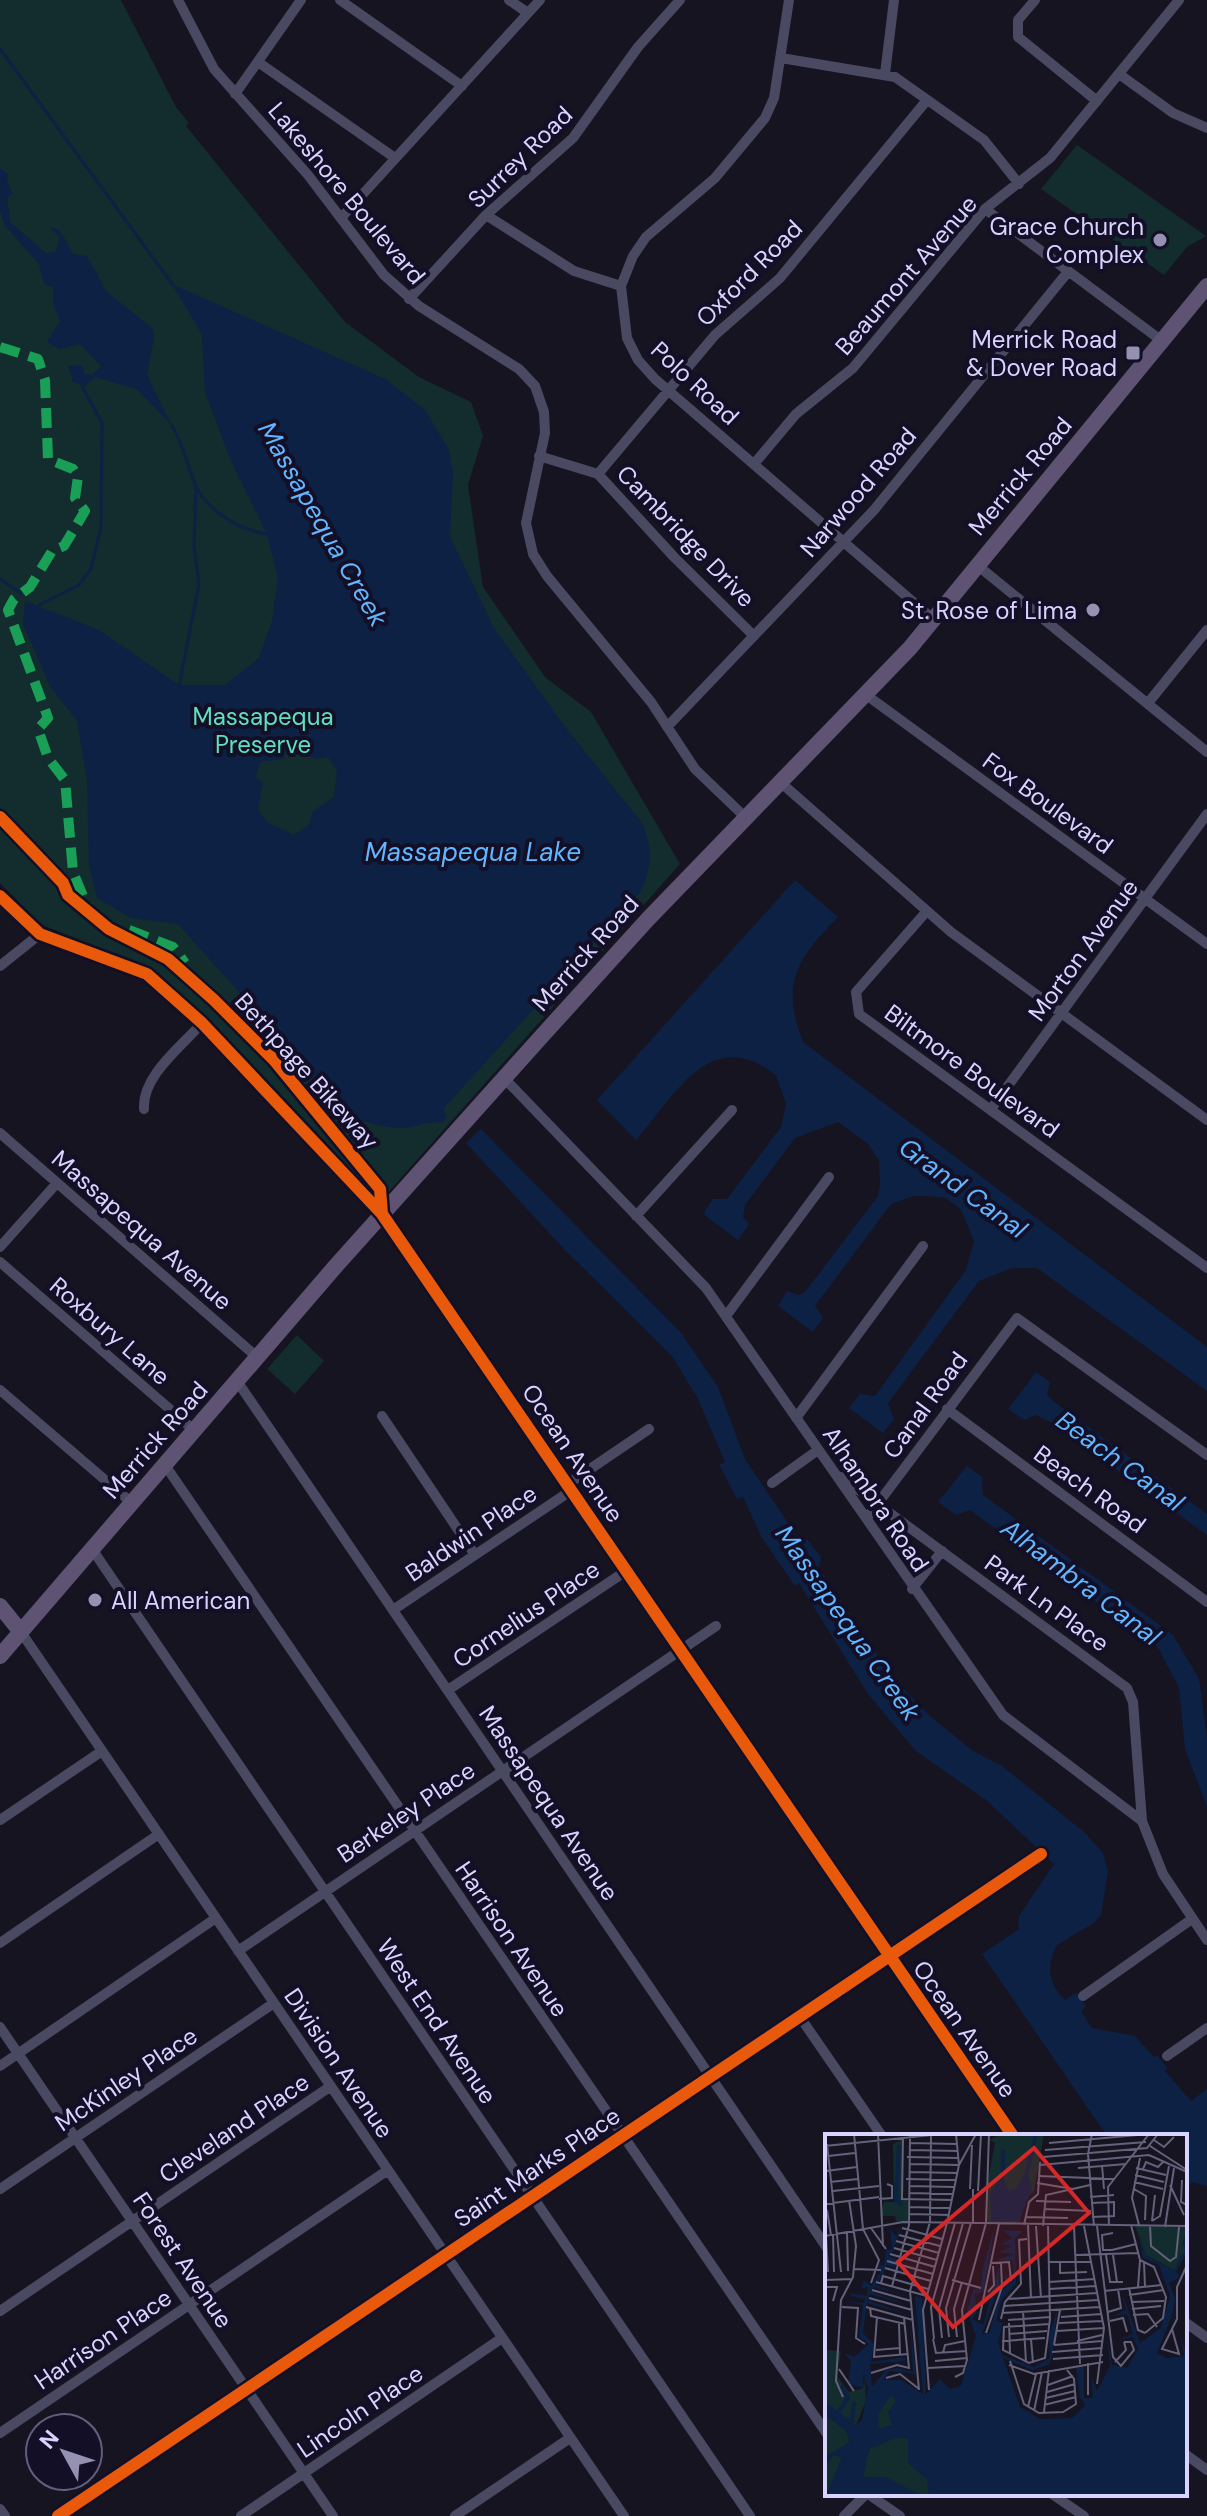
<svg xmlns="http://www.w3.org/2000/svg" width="1207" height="2516" viewBox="0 0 1207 2516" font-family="'DM Sans',sans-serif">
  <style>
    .green { fill: #132c2d }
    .water { fill: #0d2144; fill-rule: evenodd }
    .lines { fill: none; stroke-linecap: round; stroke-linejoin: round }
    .stream { stroke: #0d2144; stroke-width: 3 }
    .street { stroke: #4a4962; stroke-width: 10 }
    .primary { stroke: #5e5373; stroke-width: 16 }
    .quiet { stroke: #1a9f57; stroke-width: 10; stroke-dasharray: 20 10; stroke-linecap: butt }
    .cycleway-casing { stroke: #130f26; stroke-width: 17 }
    .cycleway { stroke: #e8590c; stroke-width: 12 }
    .poi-dot { fill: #9591b1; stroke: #130f26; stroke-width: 3 }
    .labels { text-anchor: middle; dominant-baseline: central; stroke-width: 8; stroke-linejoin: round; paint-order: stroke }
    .street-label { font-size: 24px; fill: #d9d4ff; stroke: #130f26 }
    .poi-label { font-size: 24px; fill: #d9d4ff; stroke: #130f26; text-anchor: end }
    .park-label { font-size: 24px; fill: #5fe0c0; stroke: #130f26 }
    .water-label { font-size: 26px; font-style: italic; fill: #62b6ff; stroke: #130f26 }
    .inset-river { fill: none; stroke: #0d2144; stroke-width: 4 }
    .inset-road { fill: none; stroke: #64617a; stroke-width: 2 }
    .view { fill: #d62828; fill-opacity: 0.15; stroke: #d62828; stroke-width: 4 }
    .inset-edge { fill: none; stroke: #d9d4ff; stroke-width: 4 }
  </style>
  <rect width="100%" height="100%" fill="#161421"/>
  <path class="green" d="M0 0H121L176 107 189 123 186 126 345 322 419 377 471 402 483 436 468 485 483 587 545 677 591 712 680 864 384 1197 373 1193 158 972 40 924 0 883Z
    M1077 145 1206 236 1187 247 1164 275 1041 189Z
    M297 1335 324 1361 295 1394 267 1369Z"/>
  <path class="water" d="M0 168 8 174 7 181 13 194 7 198 10 222 46 253 55 252 60 238 49 227C63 227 66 243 73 254L87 256 106 291 152 328 154 338 147 375 172 426 137 389 95 377 85 386 73 382 68 365 82 366 85 374 92 375 101 366 80 344 59 349 47 342 60 321 53 304V287L44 284 39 264 5 226 0 211Z
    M172 284 387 380 425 410 449 450 453 472 450 537 494 628 565 727 642 823C653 846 652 868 641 891L443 1109 447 1117 443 1123C429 1120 418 1127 404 1128 386 1128 369 1123 352 1118L178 924 131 918 97 898 89 866 87 781 77 721 50 686 23 624 25 601 99 630 179 685H225L259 658 272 621 278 578 267 534 230 459 205 392 202 334ZM285 750 317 759 328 757 337 771 334 797 313 811 309 825 294 835 267 822 258 809 263 783 255 777 261 762 284 759Z
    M795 880 838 917C797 959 780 983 803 1042L1207 1347V1391L1037 1268H1012L979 1281 888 1403 894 1419 883 1433 849 1408 860 1394 875 1396 966 1270 974 1241 961 1210 946 1198 928 1196H914L891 1204 815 1306 823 1318 813 1332 778 1306 787 1291 799 1295 805 1292 878 1196 880 1184 879 1160 868 1144 838 1122 795 1138 745 1205 743 1217 749 1224 738 1240 703 1214 713 1199H727L781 1127 786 1104 776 1075C710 1024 676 1094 636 1140L597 1100Z
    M481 1129 681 1333 718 1387 745 1459 799 1539H807L821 1557 819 1568 891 1676 931 1717 973 1751 1002 1766 1084 1832 1103 1853 1108 1871 1101 1915 1094 1923 1057 1945C1046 1965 1048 1984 1065 2000L1076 1993 1086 2006 1081 2011 1092 2028 1135 2036 1154 2057 1157 2055 1167 2068 1165 2071 1191 2101 1207 2089V2186L1192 2182 1185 2189V2136H1107L982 1954 1018 1930 1019 1916 1054 1864 986 1800 916 1751 868 1694 799 1583 795 1586 762 1538 743 1497 737 1499 719 1465 725 1462 698 1399 672 1356 564 1249 466 1143Z
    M1036 1372 1050 1382 1047 1395 1057 1404 1207 1514V1535L1052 1423 1036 1415 1024 1420 1008 1409Z
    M967 1466 982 1477 983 1495 1173 1635 1199 1679 1207 1739V1807L1185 1749 1179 1688 1157 1646 970 1510 956 1515 938 1502Z"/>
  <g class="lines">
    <path class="stream" d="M0 49 173 285
      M172 426C183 443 187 465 195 484 206 510 241 532 269 534
      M0 579 21 593
      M39 605 79 585 91 569 101 527 102 423 82 386
      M179 686 199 584 194 546 196 488"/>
    <path class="street" d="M178 0 214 69 308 175 384 275 419 306 519 369 535 386 544 412 545 433 526 523 533 554 547 576 651 702 695 769 745 817
      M340 0 462 86
      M509 0 528 13
      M789 0 774 98 765 118 715 178 646 237 633 256 621 286 627 338 638 360 655 379 934 620
      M1035 0 1018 20V37L1097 101
      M781 58 895 77 984 140 1019 184
      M258 62 395 158
      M885 74 894 0
      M1119 74 1173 113 1207 128
      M235 94 301 0
      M985 209 1162 341
      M486 215 574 271 621 286
      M341 218 540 0
      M409 299 486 215 573 138 638 47 680 0
      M539 456 598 474 674 557 754 636
      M754 464 796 414 853 368 985 209 1050 158 1179 0
      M598 474 715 335 780 278 927 100
      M977 565 1207 752
      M865 694 1207 944
      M1148 703 1207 630
      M667 727 874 510 1067 273
      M779 781 951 932 1207 1120
      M0 896 40 934 147 974 202 1023 382 1214 1013 2136
      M926 912 856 992 859 1014 1207 1268
      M0 966 40 934
      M504 1078 706 1288 1003 1715 1142 1821 1163 1874 1207 1940
      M144 1109C142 1076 181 1047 202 1023
      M991 1109 1207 814
      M0 1133 258 1358
      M636 1216 732 1110
      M0 1247 57 1183
      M0 1262 195 1431
      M726 1316 829 1177
      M237 1381 827 2248
      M0 1390 132 1503
      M947 1409 1207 1602
      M382 1416 475 1555
      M796 1418 923 1246
      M165 1465 827 2434
      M841 1477 1127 1688 1133 1702 1142 1821
      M772 1483 818 1450
      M568 1484 649 1429
      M867 1518 1017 1318 1207 1455
      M92 1549 750 2516
      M912 1589 942 1551
      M393 1610 572 1490
      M21 1632 624 2516
      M448 1690 626 1571
      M0 1820 102 1751
      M0 1943 159 1834
      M238 1951 716 1626
      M1083 1996 1192 1919
      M800 2017 882 2136
      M0 2027 333 2516
      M1167 2056 1207 2028
      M0 2066 216 1918
      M0 2189 274 2003
      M0 2311 331 2086
      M1185 2322 1207 2338
      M0 2433 388 2170
      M1185 2454 1207 2470
      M868 2494 900 2516
      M1052 2494 1084 2516
      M0 2509 5 2516
      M58 2516 1041 1854
      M241 2516 502 2338
      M455 2516 570 2438
      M844 2516 866 2494"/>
    <path class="primary" d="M0 1606 21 1632
      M0 1656 334 1268 541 1037 648 919 910 648 1207 286"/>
    <path class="quiet" d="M0 347 38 359 45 380 48 459 73 469 78 477 75 498 85 511 64 546 52 551 30 587 14 599 8 610 48 718 38 729 48 758 65 780 73 872 88 908
      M129 930 173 947 185 963
      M308 1096 330 1104 362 1137 365 1141 359 1159 363 1162"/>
    <g class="cycleway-casing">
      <path id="cycleway" d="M0 817 63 883 68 895 109 929 168 959 214 1000 274 1060 380 1189 382 1214
        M0 896 40 934 147 974 202 1023 382 1214 1013 2136
        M58 2516 1041 1854"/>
    </g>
    <use href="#cycleway" class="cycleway"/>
  </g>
  <g class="poi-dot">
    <circle cx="1160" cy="240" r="8"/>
    <rect x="1125" y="345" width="16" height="16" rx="4"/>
    <circle cx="1093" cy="610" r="8"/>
    <circle cx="95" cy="1600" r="8"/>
  </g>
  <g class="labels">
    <g class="street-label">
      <text transform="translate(520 157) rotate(-44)">Surrey Road</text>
      <text transform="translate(347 193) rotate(50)">Lakeshore Boulevard</text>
      <text transform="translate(749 273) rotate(-45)">Oxford Road</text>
      <text transform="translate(906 275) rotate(-49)">Beaumont Avenue</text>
      <text transform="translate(695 383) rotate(43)">Polo Road</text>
      <text transform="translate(1020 476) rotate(-50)">Merrick Road</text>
      <text transform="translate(858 492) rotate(-49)">Narwood Road</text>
      <text transform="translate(686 536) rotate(46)">Cambridge Drive</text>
      <text transform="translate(1048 803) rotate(36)">Fox Boulevard</text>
      <text transform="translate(1083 950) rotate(-54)">Morton Avenue</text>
      <text transform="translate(585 953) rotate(-48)">Merrick Road</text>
      <text transform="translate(307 1071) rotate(48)">Bethpage Bikeway</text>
      <text transform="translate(972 1071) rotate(36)">Biltmore Boulevard</text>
      <text transform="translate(142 1230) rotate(41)">Massapequa Avenue</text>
      <text transform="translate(110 1331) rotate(41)">Roxbury Lane</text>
      <text transform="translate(925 1405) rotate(-54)">Canal Road</text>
      <text transform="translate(155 1440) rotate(-49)">Merrick Road</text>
      <text transform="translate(573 1453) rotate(56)">Ocean Avenue</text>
      <text transform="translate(1090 1489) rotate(36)">Beach Road</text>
      <text transform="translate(876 1499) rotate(56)">Alhambra Road</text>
      <text transform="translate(471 1533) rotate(-34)">Baldwin Place</text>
      <text transform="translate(1047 1603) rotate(36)">Park Ln Place</text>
      <text transform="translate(526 1614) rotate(-34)">Cornelius Place</text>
      <text transform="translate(549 1803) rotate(56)">Massapequa Avenue</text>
      <text transform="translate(406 1812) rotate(-34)">Berkeley Place</text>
      <text transform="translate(512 1939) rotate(56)">Harrison Avenue</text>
      <text transform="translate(437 2021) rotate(56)">West End Avenue</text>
      <text transform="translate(965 2029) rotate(55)">Ocean Avenue</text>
      <text transform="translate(339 2063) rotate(56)">Division Avenue</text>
      <text transform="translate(126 2079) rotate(-34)">McKinley Place</text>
      <text transform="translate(234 2128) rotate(-34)">Cleveland Place</text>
      <text transform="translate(537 2167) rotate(-34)">Saint Marks Place</text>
      <text transform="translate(183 2260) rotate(56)">Forest Avenue</text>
      <text transform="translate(103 2339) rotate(-34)">Harrison Place</text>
      <text transform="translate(360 2411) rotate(-34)">Lincoln Place</text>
    </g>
    <g class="poi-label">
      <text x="1144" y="226">Grace Church<tspan x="1144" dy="28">Complex</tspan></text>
      <text x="1117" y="339">Merrick Road<tspan x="1117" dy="28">&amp; Dover Road</tspan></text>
      <text x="1077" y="610">St. Rose of Lima</text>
      <text x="111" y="1600" text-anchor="start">All American</text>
    </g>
    <g class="park-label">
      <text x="263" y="716">Massapequa<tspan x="263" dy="28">Preserve</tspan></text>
    </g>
    <g class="water-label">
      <text transform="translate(323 524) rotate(60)">Massapequa Creek</text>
      <text x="473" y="852">Massapequa Lake</text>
      <text transform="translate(963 1188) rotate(36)">Grand Canal</text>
      <text transform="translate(1120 1461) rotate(36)">Beach Canal</text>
      <text transform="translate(1081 1582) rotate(37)">Alhambra Canal</text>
      <text transform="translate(848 1623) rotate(55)">Massapequa Creek</text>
    </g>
  </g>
  <g transform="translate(825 2134)">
    <rect width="362" height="362" fill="#161421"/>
    <path d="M176 0H219L209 57 200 66 194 90 162 89 163 45 170 9 165 6ZM78 5 77 65 84 66 83 87 71 88 70 82H55L59 68H69L68 10ZM310 92 362 93 361 116 350 137 321 121ZM0 216 16 217 12 242 24 258 39 254 40 242 41 267 31 291 20 288 1 270ZM67 257 95 293 53 295 50 261ZM0 280 21 296 25 309 0 323ZM65 300 92 303 126 362H66L36 345 44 315ZM8 321 17 323 16 333 0 362V332Z" fill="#132c2d"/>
    <path d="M202 36 207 55 194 87H167L165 60 178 42 183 57 191 55ZM77 91 68 118 63 122 72 125 70 133 61 131 58 142 50 151 85 163 49 153 45 157 85 172 45 160 42 166 87 182 42 169 38 199 49 210 46 228 80 223V227L45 230 47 253 61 236 73 234 88 238 85 188 91 240 64 237 59 246H76L98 260 90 162 97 164 101 260 115 245 125 255 136 252 151 202 142 177 148 155H156L157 137 170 91 159 157 150 161 152 179 147 185 158 191 174 132V151L157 200H164L173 166 181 151 179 132 183 149 189 147 188 127 172 126 188 120 174 118 187 112 176 110 187 104 177 96 198 97 190 104 191 150 177 165 171 187 178 189 173 208 177 221 209 233 225 224 224 202 232 177 227 224 223 231 207 236 178 224 195 273 215 285 247 284 261 271 255 264 251 233H259V264H268L266 243 272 257 285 232 282 199 287 231 302 234 313 215 308 203 292 206 308 200 302 180 288 182 301 176 297 159 315 209 336 194 345 162 334 131 318 124 314 102 321 121 349 137 356 121 361 117 357 110 362 95V119L351 137 355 143 344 149 350 165 347 181 332 219 342 224 359 222 355 200 362 224V362H104L102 346 83 329V305L73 303 44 315 38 343H61L97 362H1L17 323 8 321 0 332V323L25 308 21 297 0 280V268L19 281V288L30 291 37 286 43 255 38 239 39 254 23 250 26 227 19 219 29 223 44 210 34 203 38 171 20 167 39 169 40 166 25 161 26 159 42 162 43 153 36 155 39 146 47 152 53 142 48 141H56L53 131H59L61 116 67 115 65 95 71 102ZM66 261 71 267 63 278 67 291 53 295 54 279Z" fill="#0d2144" fill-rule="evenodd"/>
    <path class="inset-river" d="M74 11 71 66 77 71M202 38 211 0M178 42V16M13 279 23 264 16 252M19 285 27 287 29 268"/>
    <path class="inset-road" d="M29 0 38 95 54 126 46 149M53 0 58 112M267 0 263 20 269 92M78 4 77 65 127 66M329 6 339 13 349 3M85 9 132 10M224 9 324 0M2 10 16 138M0 12 117 0M325 12 362 36M85 16 133 17M220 16 321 8M3 22 30 19M82 23 133 24M218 23 322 14 333 0M85 30 134 31M134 31 151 0M215 31 324 21 362 38M277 31 279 55M253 34 301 30M311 34 341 41M318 35 321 28 333 33 338 28M1 37 32 33M85 38 132 39M310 41 339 48M213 42 290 45M81 45 131 46M357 46 356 68 362 71M5 48 33 45M309 48 338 55M212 49 248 55M345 51 359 81M84 52 129 53M145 55 147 11M309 55 321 62 320 86M8 57 54 52M153 57 156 0M84 59 128 60M265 63 289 61M54 65 67 64V52L62 50M211 67 246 68M266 69 289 68V82L267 83M0 70 54 63M84 73 125 74M219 75 266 77M2 76 6 101M84 80 124 81M200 83 243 84M327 87 335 82 344 32M327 87 330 61M122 89 134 31 131 0M148 89V55M199 91 204 68 213 60 215 28M203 91 206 164M306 91 315 126 329 133 341 163 338 184 320 199M314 91 307 64 315 24M325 91 326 112 345 127 351 123 354 93M211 92 216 164M218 92 221 61 265 51M223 92 225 185 220 224 204 229 178 216 179 193 224 190M249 92 255 230M259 92 279 194 272 250M272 92 288 223 296 232 309 216 306 208H299M284 92 283 53 324 0M340 93 349 34M46 94 61 115M77 94 117 105M22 98 23 137M8 101 9 138M74 101 115 112M0 102 78 88 362 92M1 102 3 138M71 107 114 119M69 114 112 126M287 116H278L277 101 288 99M287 116 311 110M65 120 110 133M250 121 313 119M281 121 285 148H298M288 121 292 148M62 127 108 140M224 128H267M235 128V139L262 138M319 128 320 153M167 129 184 128 186 147M60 134 106 147M29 135 56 136M0 146 27 145M127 146 156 154M51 148 102 162M224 148 270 145M56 149 58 142 103 155M67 152 84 91 85 2M0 153H12L8 167M313 153 315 126M304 154 313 196 320 199M224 155 270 152M47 156 86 167M279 157 337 151M163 158 169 151 168 132M304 161 339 156M44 164 87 176M182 165 272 159M306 168 339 167M179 172 273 166M17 173 33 174 31 204 40 210M41 173 88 186M45 174 46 182 80 190M307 175 336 172M198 177 201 228M283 178 296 174 293 155M177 179 274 173M308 181 323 180 332 193M52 183 49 223 83 220M236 183 276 180M176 185 180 168 196 150 194 106 202 105M154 186 174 90M183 186 225 183M285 187 298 184 302 198M184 189 185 219M234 189 277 187M74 190 75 221M347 195 354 220 337 215 352 185V153L362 131M232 197 279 194M161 199 177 153 176 129M184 200 222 197M124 203 121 174 146 89M132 203 129 175 137 148M117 204 114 174 138 89M108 205 111 219 142 217M109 205 106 173 130 89M206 205 208 229M177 207 220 204M252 207 277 201M229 211 277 207M229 211 235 176M51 216 75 214M227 218 277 214M118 219 120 211 140 207M228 225 278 221M110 227 142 224M185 227 199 270 214 279 238 278 251 270 249 245 242 236M290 228 301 216 299 208M263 229V261M184 231 209 240 278 228M103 234 141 232M14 235 29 257M46 239 72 231 84 234 79 184M130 243 138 239 142 226 137 176 161 89 164 0M61 244 75 240 94 255M223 251 248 242M94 256 85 157 105 88 106 2M104 256 98 176 122 89M222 258 250 250M18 263 11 247 16 166 28 143 31 112 24 66M221 264 250 257M219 271 251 263M203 273 211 240M209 277 217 238M219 278 224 236"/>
    <path class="view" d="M209 14 264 79 128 193 73 128Z"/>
    <rect width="362" height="362" class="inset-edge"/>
  </g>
  <g transform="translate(64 2452) rotate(310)"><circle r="38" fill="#130f26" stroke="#625e7d" stroke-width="2"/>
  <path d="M0-6L14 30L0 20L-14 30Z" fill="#9591b1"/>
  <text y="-12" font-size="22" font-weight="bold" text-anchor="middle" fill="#d9d4ff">N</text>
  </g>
</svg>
